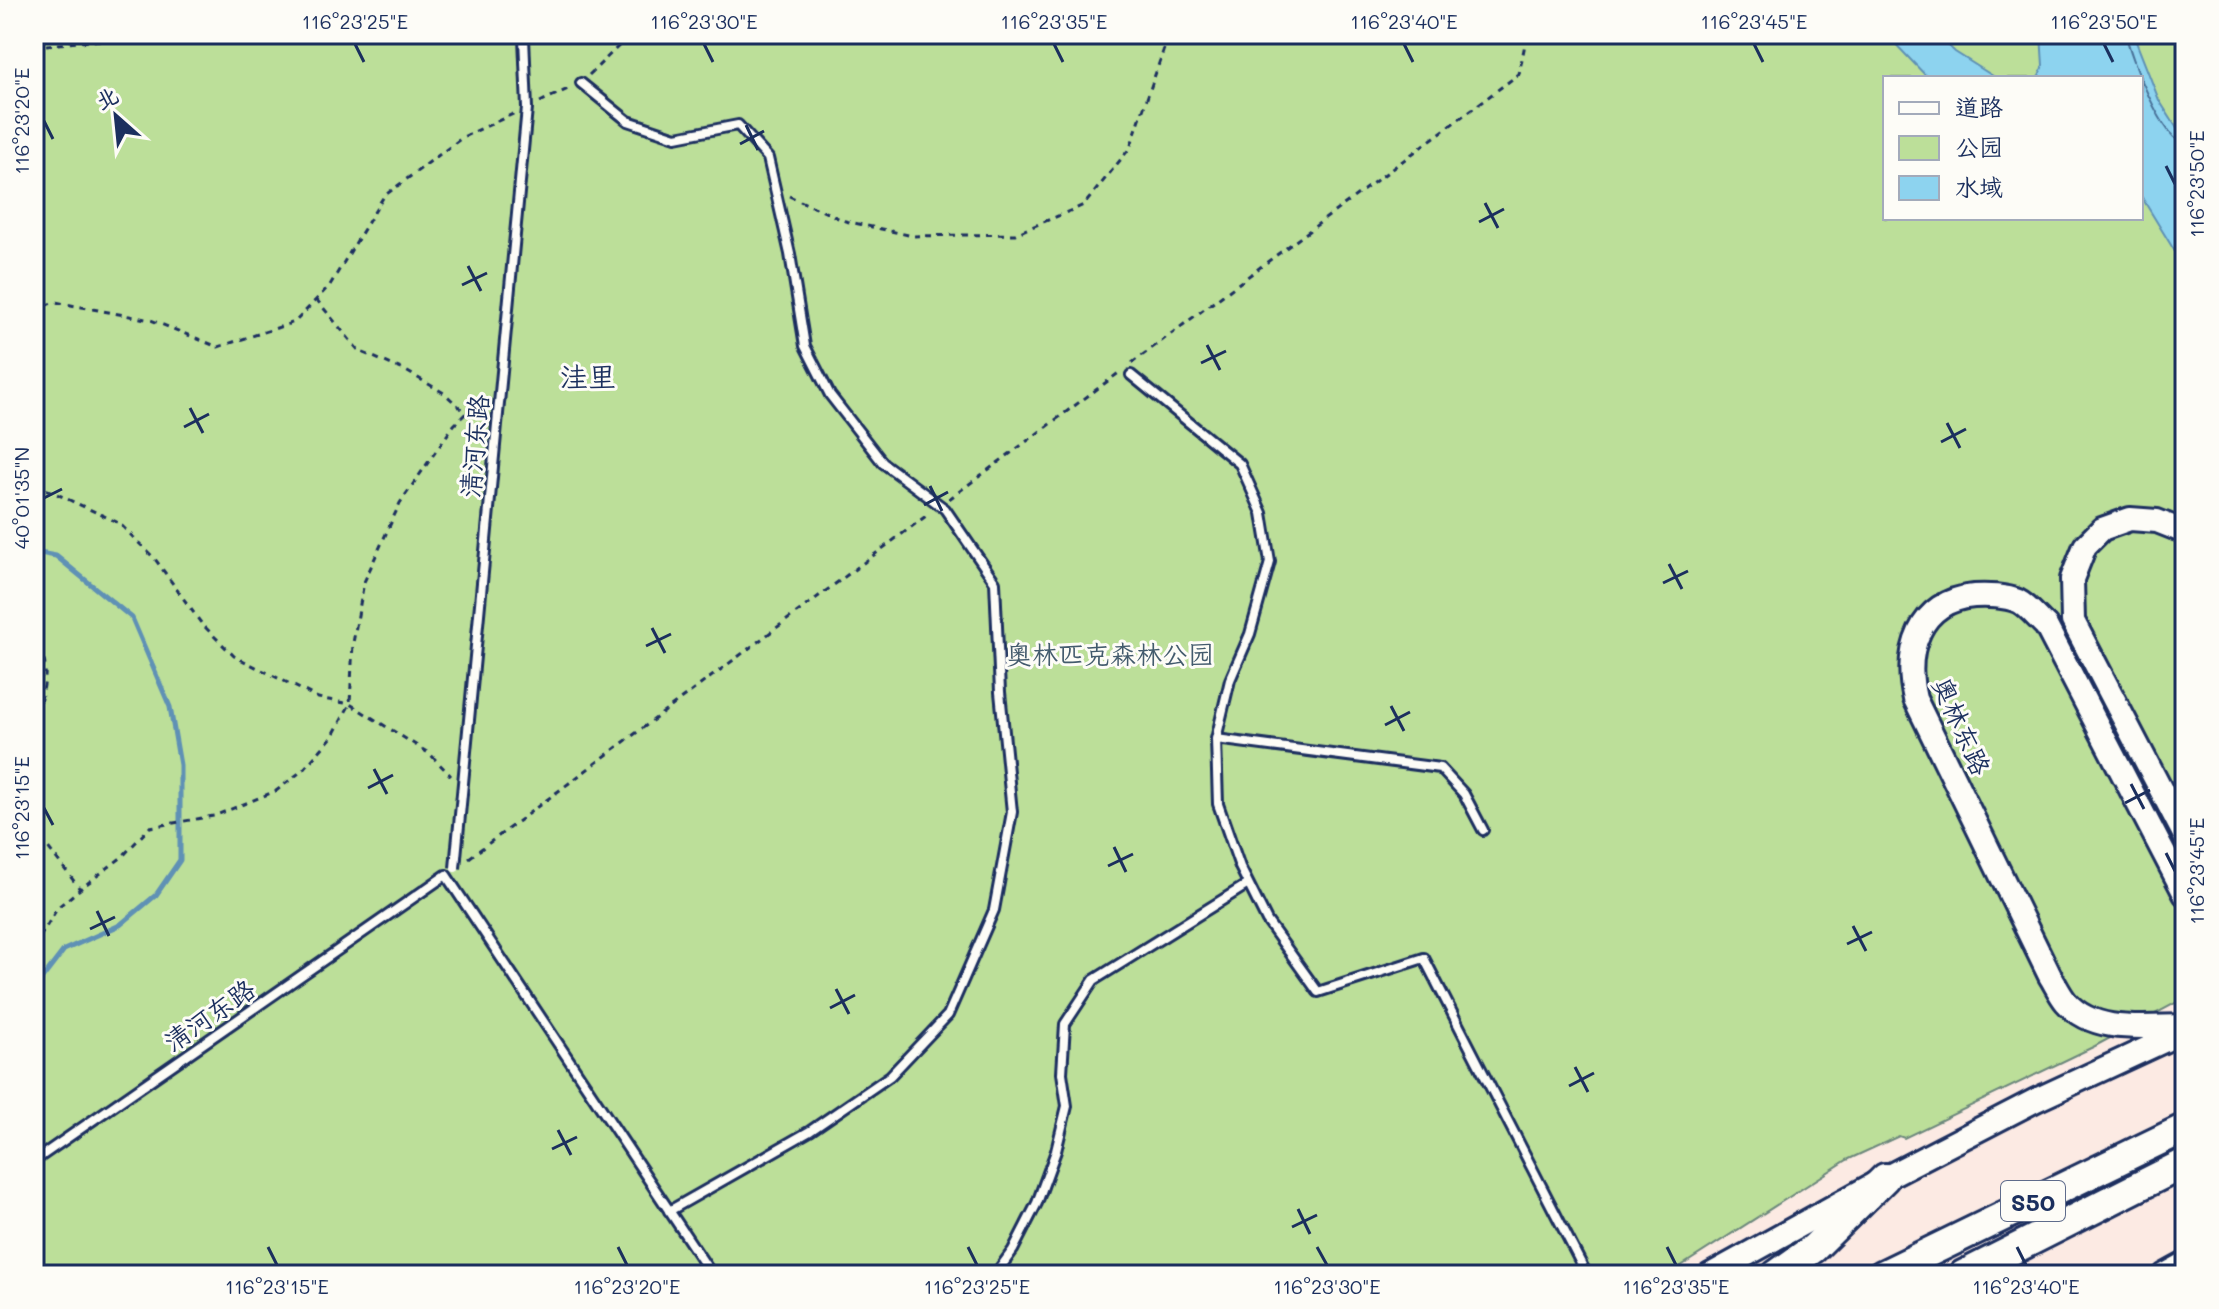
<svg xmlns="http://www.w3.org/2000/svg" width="2219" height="1309" viewBox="0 0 2219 1309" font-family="Mali,'LXGW WenKai TC',sans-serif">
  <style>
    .green { fill: #bcdf99; stroke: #6c877c; stroke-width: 2; fill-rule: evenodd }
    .water { fill: #8dd3ef; stroke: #5f91b5; stroke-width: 2 }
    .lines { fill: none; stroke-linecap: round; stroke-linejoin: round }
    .shore { stroke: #497198; stroke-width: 2 }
    .stream { stroke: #5f91b5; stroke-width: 5 }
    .lane-casing { stroke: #1b2f5e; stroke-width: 14 }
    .secondary-casing { stroke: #1b2f5e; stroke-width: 28 }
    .highway-casing { stroke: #1b2f5e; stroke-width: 34 }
    .path { stroke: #1b2f5e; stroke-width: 3; stroke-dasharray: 6 6; stroke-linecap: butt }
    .lane { stroke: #fdfcf7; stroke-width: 8 }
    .secondary { stroke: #fdfcf7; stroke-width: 22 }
    .highway { stroke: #fdfcf7; stroke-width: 28 }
    .lane-bridge-casing { stroke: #1b2f5e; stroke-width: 14; stroke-linecap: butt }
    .lane-bridge { stroke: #fdfcf7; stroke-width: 8 }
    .ticks { fill: none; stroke: #1b2f5e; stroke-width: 3 }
    .labels { text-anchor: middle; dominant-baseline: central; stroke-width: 6; stroke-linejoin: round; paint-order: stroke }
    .shield { fill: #fdfcf7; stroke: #5f6c8c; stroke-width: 2 }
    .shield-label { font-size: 24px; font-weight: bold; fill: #1b2f5e }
    .street-label { font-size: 26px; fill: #1b2f5e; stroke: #fdfcf7 }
    .park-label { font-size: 26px; fill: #435b6d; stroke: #fdfcf7 }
    .neighbourhood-label { font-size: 28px; fill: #1b2f5e; stroke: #fdfcf7 }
    .neatline { fill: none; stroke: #1b2f5e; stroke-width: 3 }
    .ticks-label { font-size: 20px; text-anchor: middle; fill: #1b2f5e }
  </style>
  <rect width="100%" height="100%" fill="#fceae3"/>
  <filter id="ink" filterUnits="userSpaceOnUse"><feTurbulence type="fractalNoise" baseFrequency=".0125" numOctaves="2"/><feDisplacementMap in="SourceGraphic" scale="16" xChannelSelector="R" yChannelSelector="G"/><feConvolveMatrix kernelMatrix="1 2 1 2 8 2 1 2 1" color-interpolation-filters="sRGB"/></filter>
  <g filter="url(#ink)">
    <path class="green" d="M34 34H2185V998L2095 1046 1904 1138 1899 1136 1847 1160 1667 1275H34ZM1885 78H2141V218H1885Z"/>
    <path class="water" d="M1886 34H1936L1955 52 1996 78H1928Z
      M2041 34H2133L2159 100 2185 141V268L2141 196V78H2038L2043 65Z"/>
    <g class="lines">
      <path class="shore" d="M2126 34C2129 55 2164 142 2185 144"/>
      <path class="stream" d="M34 552 56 556 132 618 170 707 180 765V860L156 895 120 925 64 950 41 980 34 995"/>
      <g class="lane-casing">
        <path id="lane" d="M581 83 628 121 676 137 738 125 768 158 790 254 805 346 830 395 883 463 945 509 995 582 1000 692 1012 812 994 910 948 1015 890 1076 810 1131 669 1211
          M1131 375 1240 464 1262 513 1270 562 1250 634 1230 680 1216 739 1218 804 1240 867 1267 921 1318 992 1424 958 1587 1275
          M1216 739 1440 768 1464 794 1483 830
          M456 857 527 108 524 38 521 34
          M34 1161 446 875 712 1275
          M995 1275 1013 1250 1037 1203 1056 1151 1067 1106 1062 1073 1065 1024 1094 980 1248 884"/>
      </g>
      <g class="secondary-casing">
        <path id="secondary" d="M2185 532 2157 521 2130 519 2102 529 2085 546 2072 579 2073 621 2185 836
          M2185 894 2046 626C2038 619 2028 606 2018 601 2006 596 1987 595 1974 596 1918 601 1904 652 1915 699L2050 976C2055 984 2060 995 2066 1002 2095 1035 2147 1026 2185 1026
          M1710 1275 1885 1178 2036 1100 2185 1031
          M2165 1275 2185 1264"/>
      </g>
      <g class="highway-casing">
        <path id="highway" d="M1776 1275 1814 1248 1885 1178
          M1882 1275 2185 1128
          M1963 1275 2185 1163"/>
      </g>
      <path class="path" d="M34 46 171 34
        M589 75 631 34
        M540 102 570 88
        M789 196 845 221 913 236 1015 234 1084 205 1130 148 1169 34
        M316 299 359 351 406 371 444 393 466 413
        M34 309 55 302 151 320 218 347 295 322 330 285 384 196 463 137 515 113
        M1132 363 1519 74 1526 39 1524 34
        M34 489 48 490 119 523 155 559 201 623 234 656 318 698 350 704 430 754 451 776
        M949 499 1120 372
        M34 638C54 664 43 693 34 721
        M34 829 80 889 122 857 150 827 214 816 276 791 303 770 332 737 350 704 353 643 364 582 400 503 454 425 466 413 486 408
        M469 858 930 513
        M34 947 58 907 80 889"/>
      <use href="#lane" class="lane"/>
      <use href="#secondary" class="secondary"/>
      <use href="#highway" class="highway"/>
      <g class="lane-bridge-casing">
        <path id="lane-bridge" d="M455 868 456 857"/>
      </g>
      <use href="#lane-bridge" class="lane-bridge"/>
    </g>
  </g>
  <path class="ticks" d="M355 44 364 62M704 44 713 62M1054 44 1063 62M1404 44 1413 62M1754 44 1763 62M2104 44 2113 62M44 121 53 139M746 125 758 150M740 144 764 131M2166 166 2175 184M1485 203 1498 228M1479 222 1504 209M468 266 481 291M462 285 487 273M1207 345 1220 370M1201 363 1226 351M190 408 203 433M1947 423 1960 448M184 427 209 414M1941 442 1966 429M930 486 942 511M44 498 62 489M924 505 948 492M1669 564 1682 589M1663 583 1688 571M652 628 665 653M646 646 671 634M1391 706 1404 731M1385 725 1410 712M374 769 387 794M2131 784 2144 809M368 788 393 775M2125 803 2150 790M44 808 53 825M1114 847 1126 872M2166 853 2175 871M1108 866 1133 854M97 911 109 936M1853 926 1866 951M90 929 115 917M1847 944 1872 932M836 989 849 1014M830 1008 855 995M1575 1067 1588 1092M1569 1086 1594 1073M558 1130 571 1155M552 1149 577 1137M1298 1209 1310 1234M1292 1227 1317 1215M268 1247 277 1265M618 1247 627 1265M968 1247 977 1265M1317 1247 1327 1265M1667 1247 1676 1265M2017 1247 2026 1265"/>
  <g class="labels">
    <rect class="shield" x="2001" y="1181" width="64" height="40" rx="6"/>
    <g class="shield-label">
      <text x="2033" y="1201">S50</text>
    </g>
    <g class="street-label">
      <text transform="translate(474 446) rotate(-85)">清河东路</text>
      <text transform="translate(1962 726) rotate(66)">奥林东路</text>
      <text transform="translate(209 1015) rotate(-35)">清河东路</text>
    </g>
    <g class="park-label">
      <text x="1110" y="654">奥林匹克森林公园</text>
    </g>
    <g class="neighbourhood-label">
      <text x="588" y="376">洼里</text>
    </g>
  </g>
  <rect width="2219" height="1309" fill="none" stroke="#fdfcf7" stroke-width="88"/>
  <rect x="1883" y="76" width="260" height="144" fill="#fdfcf7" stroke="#a3aaba" stroke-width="2"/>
  <rect x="1899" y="102" width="40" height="12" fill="#fdfcf7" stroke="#a3aaba" stroke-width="2"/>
  <text x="1955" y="116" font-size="24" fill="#1b2f5e">道路</text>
  <rect x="1899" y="136" width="40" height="24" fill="#bcdf99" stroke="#a3aaba" stroke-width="2"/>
  <text x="1955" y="156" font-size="24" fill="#1b2f5e">公园</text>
  <rect x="1899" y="176" width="40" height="24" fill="#8dd3ef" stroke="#a3aaba" stroke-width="2"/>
  <text x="1955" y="196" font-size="24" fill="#1b2f5e">水域</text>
  <g transform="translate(116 116) rotate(333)" stroke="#fdfcf7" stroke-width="6" paint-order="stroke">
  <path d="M0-6L14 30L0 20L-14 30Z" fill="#1b2f5e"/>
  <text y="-12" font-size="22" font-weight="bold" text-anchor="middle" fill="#1b2f5e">北</text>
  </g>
  <rect x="44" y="44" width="2131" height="1221" class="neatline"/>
  <g class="ticks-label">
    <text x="355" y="29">116°23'25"E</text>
    <text x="704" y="29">116°23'30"E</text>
    <text x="1054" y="29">116°23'35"E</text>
    <text x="1404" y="29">116°23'40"E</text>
    <text x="1754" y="29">116°23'45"E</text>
    <text x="2104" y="29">116°23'50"E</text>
    <text transform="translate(22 121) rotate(-90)" y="7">116°23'20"E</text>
    <text transform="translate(2197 184) rotate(-90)" y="7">116°23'50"E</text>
    <text transform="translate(22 498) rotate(-90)" y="7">40°01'35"N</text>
    <text transform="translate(22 808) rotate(-90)" y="7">116°23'15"E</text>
    <text transform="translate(2197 871) rotate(-90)" y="7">116°23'45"E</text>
    <text x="277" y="1294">116°23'15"E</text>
    <text x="627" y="1294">116°23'20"E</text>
    <text x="977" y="1294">116°23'25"E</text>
    <text x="1327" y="1294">116°23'30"E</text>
    <text x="1676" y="1294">116°23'35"E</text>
    <text x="2026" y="1294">116°23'40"E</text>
  </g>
</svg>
